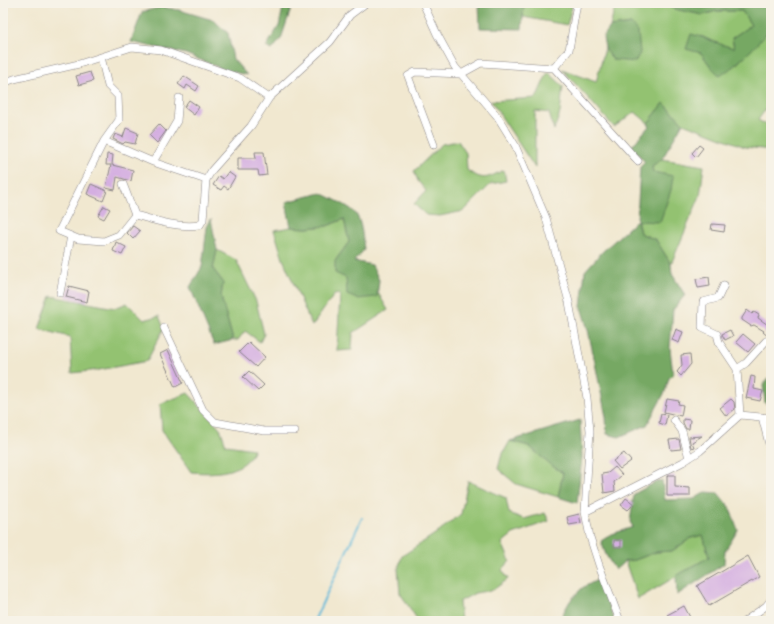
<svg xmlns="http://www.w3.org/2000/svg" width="774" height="624" viewBox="0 0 774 624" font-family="Vollkorn,serif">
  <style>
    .green { fill: #93c271; stroke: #5a7256 }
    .forest { fill: #76a863; stroke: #4c654f }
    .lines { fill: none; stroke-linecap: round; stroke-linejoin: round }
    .stream { stroke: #5cb9da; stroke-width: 2 }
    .building { fill: #d4aee1 }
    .minor-casing { stroke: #8a8586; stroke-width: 8 }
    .minor { stroke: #fff; stroke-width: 7 }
  </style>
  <rect width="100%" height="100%" fill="#f7f3e8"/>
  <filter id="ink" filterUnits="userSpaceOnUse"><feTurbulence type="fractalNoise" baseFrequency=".025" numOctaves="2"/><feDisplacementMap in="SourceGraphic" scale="8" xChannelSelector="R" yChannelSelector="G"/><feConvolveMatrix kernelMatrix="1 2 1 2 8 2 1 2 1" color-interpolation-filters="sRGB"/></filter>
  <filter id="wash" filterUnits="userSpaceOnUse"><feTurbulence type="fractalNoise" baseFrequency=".012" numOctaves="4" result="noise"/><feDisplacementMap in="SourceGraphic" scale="16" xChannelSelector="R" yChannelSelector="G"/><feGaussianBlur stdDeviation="0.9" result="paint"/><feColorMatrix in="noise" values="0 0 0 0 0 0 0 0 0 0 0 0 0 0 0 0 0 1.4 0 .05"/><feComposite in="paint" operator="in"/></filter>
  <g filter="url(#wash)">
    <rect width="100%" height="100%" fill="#f1e8d0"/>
    <path class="green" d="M524 3H573L567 25 523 17Z
      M629 3H669L674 9 703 15 716 11H742L751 25 732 38 734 48 719 45 701 36V52L711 67H734L766 34 771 23V101H770L768 106 758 120 771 127V150L745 147 683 123 664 103 648 123 635 112 614 127 562 69 596 82 605 48 613 60 631 24 610 27 614 11Z
      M548 72 563 86 560 113 554 130 549 113 535 111V168L491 101 536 98Z
      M458 141 466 153 467 170C484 182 487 178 504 170L506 181 491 184 464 211 440 216 426 215 414 204 426 191 418 181 414 171 442 144Z
      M662 159 704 166 700 196 671 264 656 240 640 233 637 220 660 222 652 166Z
      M344 219 349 242 335 261 346 278 376 297 377 291 388 310 353 333 352 350 337 351 340 294 334 295 312 326 283 259 274 230 291 227 307 228 327 226Z
      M217 250 236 260 256 301 264 334 260 342 245 331 238 340H233L221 297 223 282 213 269Z
      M51 296 115 308 127 303 144 320 159 316 164 328 147 361 99 370 72 373 70 337 39 329Z
      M188 393 220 428 226 445 254 449C246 474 212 474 191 472L162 430 160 404Z
      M510 441 529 446 548 463 563 473 558 497 516 484 498 469 501 457Z
      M468 481 506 498 509 513 524 519 545 513 549 521 513 534 502 543 510 561 502 570 508 579 493 590 475 593 459 602 461 621H424L417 619 400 593 398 569 402 556 435 534 461 514Z
      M703 535 709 557 638 599 625 561 635 560 656 552 672 551 691 538Z"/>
    <path class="forest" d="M284 3H293L281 39 272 50 266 47 279 26Z
      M479 3H524L522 29 480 28Z
      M669 3H760L769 5C770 10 772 18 771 23 767 39 734 67 720 76L711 67 701 53 686 49 691 34C706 37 719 45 734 48L732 38 751 25 742 11H716L703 15 674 9Z
      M161 7 179 10 213 20 228 33 233 59 247 75 225 70 186 54 131 42 142 12Z
      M631 24 638 32 640 53 635 62 613 60 605 48 603 37 610 27Z
      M664 103 683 123 662 159 652 166 653 172 673 176 671 190 660 222 637 221 640 233 656 240 671 264 672 274 685 295 673 310 670 348 673 375 669 378 665 392 647 425 619 437 607 434 606 417 594 358 588 330 581 307 585 271 602 252 637 220 640 167 645 162 631 147 649 126 648 123Z
      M321 193C329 197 352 207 356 214 362 223 363 240 364 250L354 261 372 265 379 280 377 297 357 299 347 295 346 278 335 273V261L349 242 344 219 327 226 307 228 291 227 286 202Z
      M211 219 217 250 213 269 223 282 221 297 233 340 214 345 190 287 202 267 207 227Z
      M771 376V404L765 403 763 385Z
      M580 420 582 457 577 503 558 497 563 473 548 463 529 446 510 441Z
      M662 480 665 500 694 499 706 492 718 493 730 508 738 530 725 551 724 564 677 595 676 576 709 557 703 535 691 538 672 551 656 552 635 560 625 561 615 570 606 555 601 541 612 534 633 527 630 522 634 494 656 482Z
      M597 580 615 621H563L562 615 570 601 582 588Z"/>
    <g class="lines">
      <path class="stream" d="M314 621 362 518"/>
    </g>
    <g id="blocks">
      <path class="building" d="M90 72 93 81 79 85 76 76Z
        M184 76 199 86 196 91 187 85 185 89 178 84Z
        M189 100 199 107 194 115 184 107Z
        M159 124 166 131 157 143 149 135Z
        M126 128 138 133 135 144 125 142 123 144 113 139 115 134 123 137Z
        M699 145 703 148 696 157 692 153Z
        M255 152H264L267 175 259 176 258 170H238V158H256Z
        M107 154 113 155 112 165 133 170 131 181 117 177 115 190 106 188 111 165H106Z
        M228 172 235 177 228 189 224 186 221 190 213 185 219 176 223 179Z
        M91 184 107 191 103 201 87 194Z
        M104 206 110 209 104 219 98 216Z
        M712 224 725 225 724 232 711 230Z
        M133 226 140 231 133 239 127 233Z
        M116 242 126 247 122 255 113 251Z
        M709 277 710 286 698 288 696 279Z
        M69 286 89 291 87 302 66 297Z
        M747 310 752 314 754 312 759 315 758 318 771 327V341L770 338 763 332 764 331 754 325 751 326 742 320V318Z
        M676 329 683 332 679 343 672 340Z
        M730 330 733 336 725 340 722 334Z
        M743 334 755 344 748 352 736 342Z
        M249 342 265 357 256 367 239 352Z
        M168 350 183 383 175 387 160 354Z
        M690 354 691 364 681 376 677 372 682 365 681 355Z
        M249 371 264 385 258 391 243 377Z
        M751 376 755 377 754 389 763 391 760 401 746 398Z
        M667 399 679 401 678 404 683 405 681 416 664 412Z
        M731 399 734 402 735 409 726 416 720 408Z
        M661 414 667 415 665 425 659 423Z
        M683 419 690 420 689 429H686L683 423Z
        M702 436 692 442 694 447 691 448 689 437Z
        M679 439 681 449 671 450 669 440Z
        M624 453 631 461 620 469 613 461Z
        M615 467 622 475 614 482 615 491 604 493 602 474 608 473Z
        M668 475H675V487L690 488V496H667V476Z
        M626 498 634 504 628 510 621 505Z
        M579 514 581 523 569 525 567 517Z
        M614 540H621V547H614Z
        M748 556 759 577 709 606 697 586Z
        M684 606 692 621H670L667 615Z"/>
    </g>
  </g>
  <g filter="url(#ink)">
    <use href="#blocks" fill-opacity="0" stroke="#8a8586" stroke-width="1"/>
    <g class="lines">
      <g class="minor-casing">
        <path id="minor" d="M423 3 437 34 455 67 497 116 515 145 546 218 569 302 587 398 590 431 585 512 590 537 599 565 620 621
          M101 57 108 86 118 96 119 120 104 141
          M554 68 569 50 577 3
          M3 83 14 79 79 64 132 47 161 50 240 78 269 98
          M434 145 408 76 415 72 461 74 481 63 554 68 638 161
          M153 162 177 121 179 98
          M206 180 153 162 104 141 59 231 78 239 104 241 119 235 135 215C156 221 178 228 200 225L203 220 206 180 212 170 251 126 269 98 330 42 350 15 366 3
          M123 184 135 215
          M724 285 718 298 703 302 702 327 717 334 719 342 737 369 740 415
          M60 293 71 236
          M164 328 203 410 215 422 264 431H295
          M737 369 746 363 766 341
          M762 417 771 452
          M674 420 682 431 689 458
          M585 512 683 462 700 451 740 415 771 418
          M745 621 766 606 771 600"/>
      </g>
      <use href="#minor" class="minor"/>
    </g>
  </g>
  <rect width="774" height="624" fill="none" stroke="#f7f3e8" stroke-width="16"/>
</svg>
